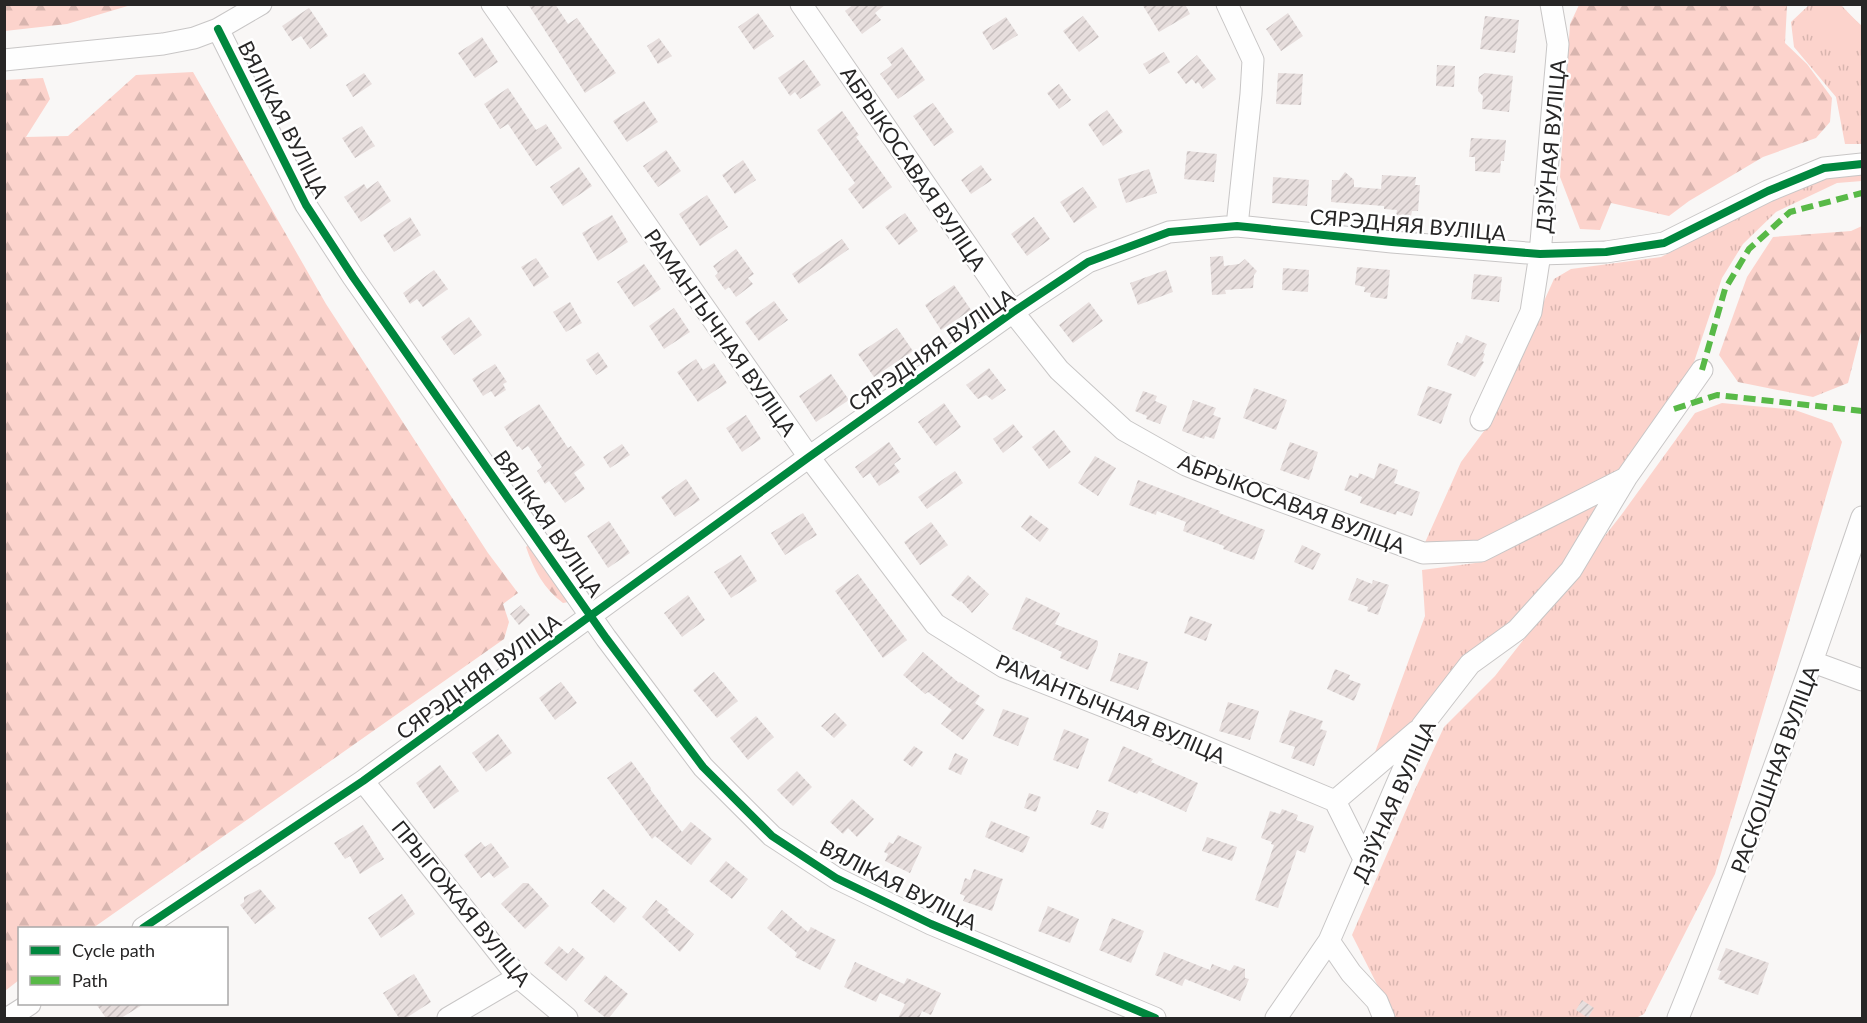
<svg xmlns="http://www.w3.org/2000/svg" width="1867" height="1023" viewBox="0 0 1867 1023" font-family="Lato,sans-serif">
  <style>
    .grass { fill: url(#grass-tufts) }
    .forest { fill: url(#forest-firs) }
    .pitch { fill: #fcd3cc }
    .building { fill: url(#building-hatch) }
    .lines { fill: none; stroke-linecap: round; stroke-linejoin: round }
    .minor-casing { stroke: #c8c6c6; stroke-width: 23 }
    .minor { stroke: #fefefe; stroke-width: 21 }
    .quiet { stroke: #58b947; stroke-width: 6; stroke-dasharray: 12 6; stroke-linecap: butt }
    .cycleway-casing { stroke: #fff; stroke-width: 11 }
    .cycleway { stroke: #00873e; stroke-width: 8 }
    .labels { text-anchor: middle; dominant-baseline: central; stroke-width: 5; stroke-linejoin: round; paint-order: stroke }
    .street-label { font-size: 21px; fill: #272626; stroke: #fff }
  </style>
  <defs>
    <pattern id="grass-tufts" width="24" height="20" patternUnits="userSpaceOnUse" patternTransform="scale(1.5)"><rect width="24" height="20" fill="#fcd3cc"/><path d="M3 7l-1-3M5 7V3M7 7l1-3M15 17l-1-3M17 17v-4M19 17l1-3" fill="none" stroke="#d8b5af"/></pattern>
    <pattern id="forest-firs" width="22" height="20" patternUnits="userSpaceOnUse" patternTransform="scale(1.5)"><rect width="22" height="20" fill="#fcd3cc"/><path d="M5 1l3.5 6h-7zM16 11l3.5 6h-7z" fill="#d8b5af"/></pattern>
    <pattern id="building-hatch" width="6" height="6" patternUnits="userSpaceOnUse" patternTransform="scale(1.5)"><rect width="6" height="6" fill="#e7dedd"/><path d="M-1 1l2-2M0 6l6-6M5 7l2-2" fill="none" stroke="#c6bebe"/></pattern>
  </defs>
  <rect width="100%" height="100%" fill="#f9f7f6"/>
  <path class="grass" d="M1809 5H1841L1862 27V144H1845L1836 97 1794 47 1791 22Z
    M1832 173H1862V181L1837 183 1776 212 1743 244 1722 278 1692 368 1620 475 1476 546 1423 547 1461 462 1487 427 1554 279 1571 269 1661 257 1781 196Z
    M1722 403 1795 410 1832 423 1842 442 1715 874 1644 1014 1636 1018H1394L1352 935 1413 794 1444 727 1495 676 1622 514 1695 413Z
    M1595 505 1598 508 1573 555 1532 602 1469 656 1416 720 1374 755 1425 616 1422 570 1483 562Z"/>
  <path class="forest" d="M4 5 5 4 131 5 67 24 5 31Z
    M1579 5H1789L1787 6 1785 43 1807 64 1832 98 1830 122 1816 138 1763 157 1689 201 1669 216 1611 203 1600 230 1580 229 1560 177 1570 24Z
    M193 72 326 304 488 553 518 593 503 604 509 622 504 639 93 928H20L19 980 5 991V80L43 78 50 99 26 137 68 136 136 75Z
    M1862 226V328L1848 383 1813 397 1738 382 1719 355 1747 277 1773 237 1851 231Z
    M535 538 574 601 563 603C544 589 534 570 526 547Z"/>
  <path class="pitch" d="M1820 5H1839L1862 26V33L1843 54 1806 20Z"/>
  <path class="building" d="M528 4H555L568 24 577 18 616 73 585 93Z
    M854 4H886L875 13 881 20 862 34 845 11Z
    M1142 4H1185L1190 14 1159 32Z
    M309 8 328 36 310 49 301 36 292 41 282 26Z
    M758 13 774 36 754 50 738 27Z
    M1288 13 1303 36 1281 51 1266 29Z
    M1083 16 1099 37 1079 52 1063 31Z
    M1485 16 1519 20 1515 53 1480 49Z
    M1006 17 1018 35 993 50 982 32Z
    M482 37 498 62 475 78 458 53Z
    M659 38 672 56 658 64 647 46Z
    M902 47 925 80 898 99 880 74 892 65 887 58Z
    M1164 52 1170 62 1149 74 1143 64Z
    M1197 55 1216 79 1203 89 1198 82 1196 84 1192 79 1186 84 1177 72Z
    M804 60 821 85 800 99 795 92 790 96 778 78Z
    M1437 65 1455 66 1454 87 1436 86Z
    M364 73 372 84 353 97 346 85Z
    M1278 73 1303 74 1301 105 1276 104Z
    M1485 73 1513 76 1509 112 1482 109 1483 96 1478 91 1479 77Z
    M1059 84 1071 100 1059 109 1047 93Z
    M508 88 536 130 546 124 562 148 536 166 508 124 500 129 484 104Z
    M644 101 658 122 627 142 613 121Z
    M933 103 954 132 934 146 913 116Z
    M1107 110 1123 132 1103 146 1088 124Z
    M842 111 859 135 856 137 892 187 863 209 848 189 855 183 817 130Z
    M362 126 375 146 355 158 342 138Z
    M1471 138 1506 140 1504 161H1501L1500 173 1475 171V157H1469Z
    M666 150 681 171 658 187 643 166Z
    M1187 151 1217 154 1214 182 1184 179Z
    M743 160 756 180 735 194 722 175Z
    M981 165 992 180 971 194 961 180Z
    M579 167 592 186 563 206 550 187Z
    M1149 169 1157 193 1126 203 1118 179Z
    M1345 172 1354 180V187L1381 189 1382 175 1416 177 1415 185H1420L1418 211H1412L1411 216 1396 215 1397 210 1384 209V206L1331 202 1332 180H1339Z
    M1273 177 1309 180 1307 206 1272 203Z
    M378 181 391 201 361 222 344 197 364 184 367 189Z
    M1083 187 1097 207 1074 223 1060 202Z
    M707 195 728 227 700 246 679 214Z
    M905 213 918 231 899 245 885 227Z
    M612 215 628 242 598 261 582 233Z
    M410 217 421 235 394 252 383 235Z
    M1034 217 1050 239 1027 256 1011 234Z
    M842 239 849 249 799 284 792 274Z
    M736 249 754 274 748 278 753 284 736 297 729 287 725 290 715 276 718 273 713 266Z
    M1223 256 1224 266 1239 264 1245 259 1257 271 1254 275 1253 288 1225 290 1226 294 1212 295 1210 257Z
    M536 258 549 277 534 287 521 267Z
    M644 264 661 289 634 307 617 282Z
    M1357 267 1390 270 1387 299 1370 297 1371 293 1364 292 1365 287 1355 285Z
    M1283 268 1309 270 1308 292 1282 290Z
    M434 270 448 289 423 307 417 299 410 304 403 293Z
    M1166 270 1173 292 1138 305 1130 283Z
    M1474 274 1502 277 1499 302 1471 299Z
    M954 285 971 310 941 330 925 305Z
    M774 301 788 320 759 341 745 322Z
    M570 302 582 323 566 332 553 312Z
    M1089 302 1103 321 1073 343 1059 325Z
    M674 308 690 332 664 349 649 326Z
    M469 317 482 335 454 355 441 337Z
    M897 328 913 351 874 377 858 354Z
    M1466 335 1487 344 1483 353 1485 354 1482 361 1484 362 1475 377 1447 365 1457 342 1462 344Z
    M598 352 608 367 596 375 586 360Z
    M696 359 703 370 714 363 727 383 698 402 677 372Z
    M495 364 507 382 503 384 506 390 495 397 491 391 483 396 472 379Z
    M989 368 1006 390 992 400 986 395 978 399 966 385Z
    M831 374 849 400 816 422 799 396Z
    M1428 386 1452 394 1441 424 1417 415Z
    M1254 388 1287 400 1276 430 1243 418Z
    M1143 391 1157 396 1155 401 1167 406 1160 424 1146 419 1147 416 1135 411Z
    M1193 400 1216 408 1213 415 1221 418 1214 439 1205 436 1204 439 1182 431Z
    M944 403 961 427 936 446 918 422Z
    M539 404 568 448 571 446 585 465 574 473 585 489 565 503 549 481 545 484 537 471 542 467 528 446 522 450 519 446 517 447 504 427Z
    M746 415 761 439 742 452 726 428Z
    M1013 424 1023 437 1003 453 993 439Z
    M1054 430 1071 452 1049 469 1032 447Z
    M889 442 901 459 894 464 900 472 879 486 870 473 863 478 855 467Z
    M1290 442 1318 452 1309 480 1280 470Z
    M622 444 630 455 610 468 603 457Z
    M1095 456 1116 468 1098 496 1078 483Z
    M1379 463 1398 470 1394 483 1420 492 1412 516 1397 511 1396 515 1360 503 1362 497 1344 490 1350 475 1358 478 1359 473 1374 479Z
    M955 471 963 483 927 509 918 497Z
    M686 479 700 500 675 517 661 497Z
    M1138 480 1220 511 1219 513 1265 530 1254 560 1223 549 1224 546 1183 531 1186 522 1157 511 1156 515 1129 505Z
    M803 513 817 535 785 555 771 533Z
    M1030 515 1049 529 1040 542 1021 527Z
    M609 521 630 553 608 568 587 536Z
    M931 522 948 545 920 565 904 542Z
    M1302 545 1321 554 1313 570 1294 562Z
    M741 555 757 581 731 598 714 572Z
    M858 574 907 640 883 658 835 591Z
    M968 575 989 594 972 613 961 601 960 602 951 595Z
    M1357 578 1372 584 1373 580 1389 585 1378 615 1367 611 1368 607 1348 600Z
    M688 595 705 620 682 637 664 613Z
    M1026 597 1060 613 1055 624 1098 641V645L1088 670 1060 658 1062 652 1012 629Z
    M521 605 530 615 519 625 510 614Z
    M1190 616 1212 624 1206 641 1184 633Z
    M923 652 959 683 960 682 980 696 975 703 985 710 963 740 941 724 952 710 928 692 925 694 903 675Z
    M1119 653 1148 662 1138 690 1110 681Z
    M1335 669 1350 675 1348 679 1361 684 1354 701 1327 689Z
    M714 672 738 701 717 718 693 690Z
    M561 682 577 703 555 720 539 698Z
    M1228 702 1259 711 1250 740 1219 731Z
    M1003 709 1029 718 1018 746 993 736Z
    M1290 710 1323 721 1320 729 1327 731 1314 766 1291 758 1295 747 1279 742Z
    M835 713 847 725 834 738 821 726Z
    M756 716 774 737 748 760 730 738Z
    M1064 729 1089 739 1078 769 1053 760Z
    M498 734 512 753 486 772 472 753Z
    M914 746 923 752 912 767 903 760Z
    M1123 746 1153 759 1151 762 1198 783 1186 812 1139 791 1137 794 1108 781Z
    M955 753 968 759 961 775 948 769Z
    M631 761 651 788 650 789 682 832 691 822 712 839 691 865 655 836 652 839 607 778Z
    M440 765 459 791 434 809 416 783Z
    M797 771 812 787 793 806 777 790Z
    M1029 793 1041 797 1036 812 1024 808Z
    M852 799 874 819 857 837 848 828 843 834 830 822Z
    M1282 809 1298 815 1296 820 1314 826 1305 853 1297 850 1278 908 1255 900 1274 845 1271 844 1272 842 1261 838 1270 811 1280 814Z
    M1097 810 1109 813 1103 829 1090 824Z
    M991 821 1030 837 1023 853 985 837Z
    M363 825 384 859 360 874 350 856 345 859 334 843Z
    M898 835 922 847 910 873 885 861 888 854 884 852 889 842 893 844Z
    M1207 837 1237 847 1232 861 1202 851Z
    M481 842 485 847 491 843 509 867 494 878 489 872 481 878 464 855Z
    M726 861 748 879 732 899 709 881Z
    M974 869 1003 879 992 911 963 901 965 896 960 894 965 878 970 880Z
    M523 883H528L549 906 525 929 501 904Z
    M260 889 276 908 255 924 240 905 244 902V897Z
    M603 889 627 908 614 923 591 903Z
    M402 894 415 914 381 938 368 918Z
    M656 900 669 910 667 912 694 934 680 952 642 917Z
    M1048 906 1079 919 1070 943 1038 931Z
    M782 910 808 932 811 927 836 940 820 970 795 957 797 953 767 928Z
    M1112 918 1144 931 1131 963 1099 950Z
    M559 946 568 954 573 948 585 958 566 981 544 963Z
    M1726 948 1769 963 1758 995 1724 983 1725 981 1718 979 1721 971 1717 970Z
    M1164 952 1210 970 1212 964 1230 971 1234 965 1245 969V978L1249 979 1240 1001 1185 979 1182 986 1155 975Z
    M855 962 904 984 907 978 941 993 931 1015 922 1011 919 1018H898L905 1004 880 993 876 1002 844 987Z
    M414 974 431 1002 406 1018H399L383 993Z
    M605 975 628 994 609 1018H606L584 1001Z
    M1582 1000 1594 1008 1588 1018 1576 1010Z
    M96 1004H144L121 1018H106Z"/>
  <g class="lines">
    <g class="minor-casing">
      <path id="minor" d="M492 4 809 457 935 624 1004 667 1189 740 1335 801 1365 861
        M801 4 1013 312 1059 370 1124 430 1186 465 1221 479 1423 553 1481 551 1626 478
        M1227 4 1253 60 1251 94 1237 226
        M218 29 306 205 353 277 606 638 703 767 772 836 836 878 931 924 1155 1018
        M4 60 163 44 194 38 218 29 261 4
        M1481 420 1531 312 1540 254 1558 44 1551 4
        M1813 662 1862 680
        M363 781 518 977 567 1018
        M1335 801 1417 731
        M143 928 363 781 809 457 1013 312 1088 262 1169 232 1237 226 1392 242 1540 254 1606 252 1664 243 1768 191 1824 168 1862 164
        M1329 941 1351 973 1377 1001 1384 1018
        M8 1018 30 1004
        M448 1018 518 977
        M1276 1018 1329 941 1422 726 1470 664 1517 630 1571 570 1626 478 1702 370
        M1678 1018C1745 853 1805 685 1862 517"/>
    </g>
    <use href="#minor" class="minor"/>
    <path class="quiet" d="M1702 370 1725 289 1749 249 1790 212 1862 193
      M1674 409 1717 395 1862 411"/>
    <g class="cycleway-casing">
      <path id="cycleway" d="M218 29 306 205 353 277 606 638 703 767 772 836 836 878 931 924 1155 1018
        M143 928 363 781 809 457 1013 312 1088 262 1169 232 1237 226 1392 242 1540 254 1606 252 1664 243 1768 191 1824 168 1862 164"/>
    </g>
    <use href="#cycleway" class="cycleway"/>
  </g>
  <g class="labels">
    <g class="street-label">
      <text transform="translate(284 119) rotate(63)">ВЯЛІКАЯ ВУЛІЦА</text>
      <text transform="translate(1550 146) rotate(-85)">ДЗІЎНАЯ ВУЛІЦА</text>
      <text transform="translate(914 168) rotate(56)">АБРЫКОСАВАЯ ВУЛІЦА</text>
      <text transform="translate(1408 224) rotate(5)">СЯРЭДНЯЯ ВУЛІЦА</text>
      <text transform="translate(721 332) rotate(55)">РАМАНТЫЧНАЯ ВУЛІЦА</text>
      <text transform="translate(931 349) rotate(-35)">СЯРЭДНЯЯ ВУЛІЦА</text>
      <text transform="translate(1292 503) rotate(21)">АБРЫКОСАВАЯ ВУЛІЦА</text>
      <text transform="translate(549 523) rotate(55)">ВЯЛІКАЯ ВУЛІЦА</text>
      <text transform="translate(478 676) rotate(-36)">СЯРЭДНЯЯ ВУЛІЦА</text>
      <text transform="translate(1111 708) rotate(23)">РАМАНТЫЧНАЯ ВУЛІЦА</text>
      <text transform="translate(1774 769) rotate(-70)">РАСКОШНАЯ ВУЛІЦА</text>
      <text transform="translate(1393 801) rotate(-66)">ДЗІЎНАЯ ВУЛІЦА</text>
      <text transform="translate(899 884) rotate(27)">ВЯЛІКАЯ ВУЛІЦА</text>
      <text transform="translate(462 903) rotate(51)">ПРЫГОЖАЯ ВУЛІЦА</text>
    </g>
  </g>
  <rect width="1867" height="1023" fill="none" stroke="#272626" stroke-width="12"/>
  <rect x="18" y="927" width="210" height="78" fill="#ffffff" stroke="#a9a8a8" stroke-width="1.5"/>
  <rect x="30" y="946" width="30" height="9" fill="#00873e" stroke="#a9a8a8" stroke-width="1.5"/>
  <text x="72" y="957" font-size="18" fill="#272626">Cycle path</text>
  <rect x="30" y="976" width="30" height="9" fill="#58b947" stroke="#a9a8a8" stroke-width="1.5"/>
  <text x="72" y="987" font-size="18" fill="#272626">Path</text>
</svg>
